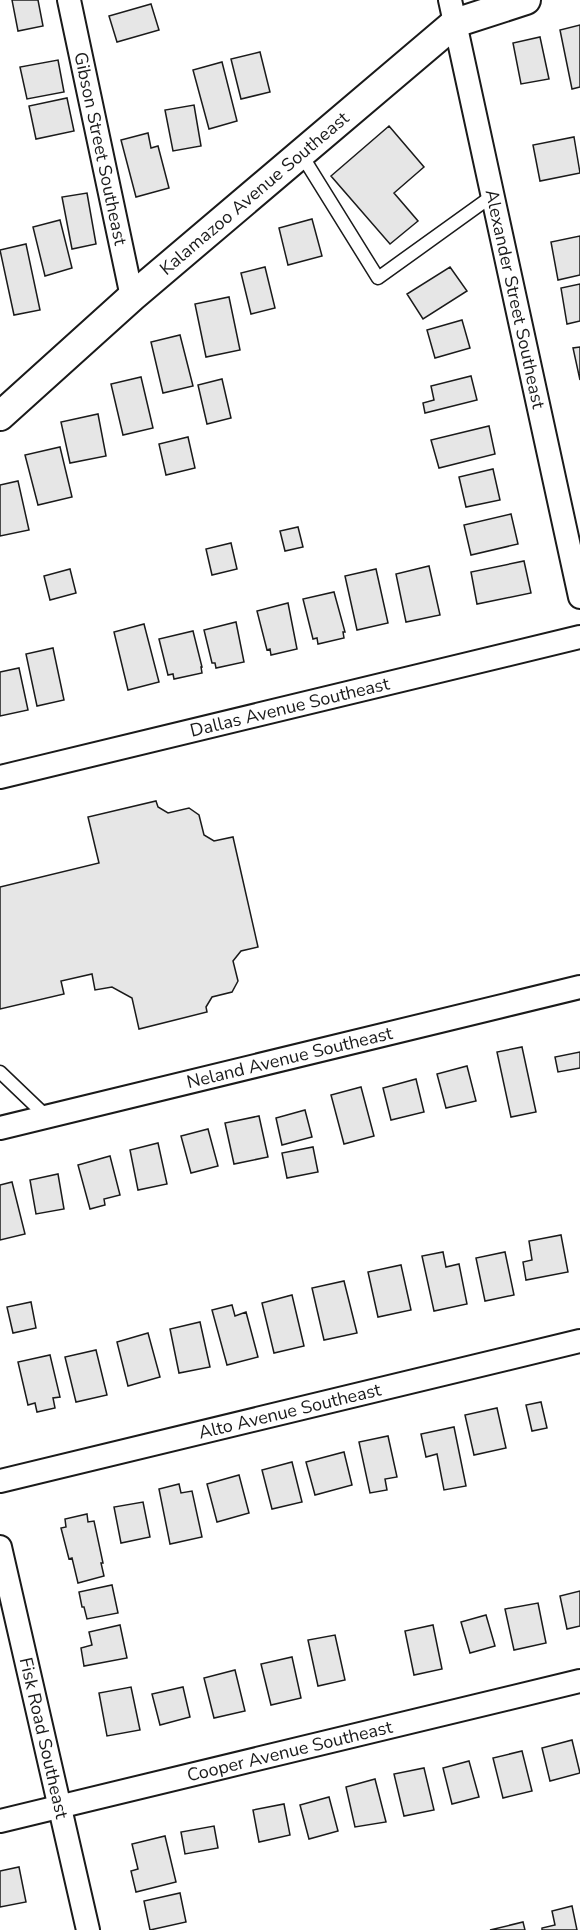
<svg xmlns="http://www.w3.org/2000/svg" width="580" height="1930" viewBox="0 0 580 1930" font-family="'Nunito Sans',sans-serif">
  <style>
    .building { fill: #e6e6e6; stroke: #1a1a1a; stroke-width: 1.5 }
    .lines { fill: none; stroke-linecap: round; stroke-linejoin: round }
    .service-casing { stroke: #1a1a1a; stroke-width: 15 }
    .minor-casing { stroke: #1a1a1a; stroke-width: 26 }
    .tertiary-casing { stroke: #1a1a1a; stroke-width: 32 }
    .service { stroke: #fff; stroke-width: 12 }
    .minor { stroke: #fff; stroke-width: 22 }
    .tertiary { stroke: #fff; stroke-width: 28 }
    .labels { text-anchor: middle; dominant-baseline: central; stroke-width: 4.5; stroke-linejoin: round; paint-order: stroke }
    .street-label { font-size: 18px; fill: #1a1a1a; stroke: #fff }
  </style>
  <rect width="100%" height="100%" fill="#fff"/>
  <path class="building" d="M12 0H38L43 26 18 31Z
    M151 4 159 30 117 42 109 16Z
    M580 25V87L572 89 560 30Z
    M540 37 549 79 521 84 513 43Z
    M260 52 270 92 241 99 231 59Z
    M58 60 64 92 27 99 20 67Z
    M222 62 237 121 209 129 193 70Z
    M67 98 74 131 36 139 29 106Z
    M194 105 201 146 173 151 165 110Z
    M389 126 424 167 394 193 418 221 390 244 331 176Z
    M148 133 151 148 158 146 169 188 136 197 121 140Z
    M574 137 580 173 540 181 533 145Z
    M87 193 96 244 72 249 62 197Z
    M312 219 322 256 288 265 279 228Z
    M60 220 72 268 45 276 33 227Z
    M580 236V275L558 280 551 242Z
    M26 244 40 310 14 315 0 250Z
    M265 267 275 308 251 314 241 273Z
    M450 267 467 291 423 319 407 294Z
    M580 284V321L567 324 561 288Z
    M229 297 240 350 206 357 195 304Z
    M462 320 470 348 435 358 427 330Z
    M180 335 193 386 163 393 151 342Z
    M580 347V380L573 348Z
    M471 376 477 400 425 413 423 403 434 400 431 386Z
    M141 377 153 428 123 435 111 384Z
    M222 379 231 418 207 424 198 385Z
    M98 414 106 456 70 463 61 422Z
    M489 426 495 454 439 468 431 440Z
    M188 437 195 468 166 475 159 444Z
    M60 447 72 497 38 505 25 455Z
    M493 469 500 500 466 507 459 477Z
    M18 481 29 530 0 536V485Z
    M511 514 518 544 471 555 464 525Z
    M298 527 303 547 285 551 280 531Z
    M231 543 237 569 212 575 206 549Z
    M524 561 531 593 477 604 471 572Z
    M429 566 440 615 406 622 396 574Z
    M70 569 76 593 50 600 44 576Z
    M376 569 388 623 357 630 345 576Z
    M334 592 345 632H343L344 638 318 644 317 638 313 639 303 599Z
    M288 603 297 649 271 655 270 649 267 650 257 611Z
    M236 622 244 662 216 668 215 663H212L204 630Z
    M144 624 159 682 128 690 114 632Z
    M193 631 202 667H201L202 673 174 679 173 674 168 675 159 639Z
    M53 648 64 700 37 706 26 654Z
    M19 668 28 710 0 716V672Z
    M156 801 158 807 168 813 189 808 199 815 204 835 214 841 233 837 258 947 241 951 233 961 238 981 232 992 212 997 206 1007 207 1012 139 1029 132 998 112 987 95 990 92 974 61 981 64 994 0 1009V887L99 863 88 817Z
    M522 1047 536 1112 511 1117 497 1052Z
    M580 1052V1068L558 1072 555 1057Z
    M467 1066 476 1101 446 1108 437 1074Z
    M416 1079 424 1112 391 1120 383 1088Z
    M361 1087 374 1136 344 1144 331 1095Z
    M305 1110 312 1137 282 1145 276 1118Z
    M259 1116 268 1157 234 1164 225 1123Z
    M208 1129 218 1166 191 1173 181 1136Z
    M158 1143 167 1184 138 1190 130 1150Z
    M313 1147 318 1172 287 1178 282 1153Z
    M110 1156 120 1195 104 1199 105 1205 90 1209 78 1165Z
    M58 1174 64 1209 36 1214 30 1180Z
    M12 1182 25 1234 0 1240V1185Z
    M561 1235 568 1272 526 1280 523 1262 532 1260 529 1241Z
    M443 1252 446 1267 459 1264 467 1304 434 1311 422 1256Z
    M505 1252 514 1295 485 1301 476 1258Z
    M401 1265 411 1310 378 1317 368 1272Z
    M344 1281 357 1333 324 1340 312 1288Z
    M292 1295 304 1346 274 1353 262 1303Z
    M31 1302 36 1328 13 1333 7 1307Z
    M232 1305 235 1316 246 1312 258 1357 227 1365 212 1310Z
    M200 1322 210 1367 179 1373 170 1329Z
    M148 1333 160 1377 128 1386 117 1342Z
    M96 1350 107 1395 76 1402 65 1357Z
    M50 1355 60 1397 53 1398 55 1408 37 1412 35 1403 28 1405 18 1362Z
    M541 1402 547 1428 532 1431 526 1405Z
    M497 1408 506 1448 474 1455 465 1415Z
    M454 1427 466 1486 444 1490 437 1454 426 1457 421 1434Z
    M388 1436 397 1477 385 1479 387 1490 370 1493 359 1442Z
    M344 1452 352 1485 315 1495 306 1462Z
    M292 1462 302 1502 272 1509 262 1470Z
    M239 1475 249 1513 217 1522 207 1484Z
    M179 1484 181 1493 192 1491 202 1537 170 1544 159 1489Z
    M143 1502 150 1537 121 1543 114 1507Z
    M87 1514 88 1522 94 1521 103 1563H101L104 1576 78 1583 72 1558 69 1559 61 1528 66 1527 65 1519Z
    M112 1585 118 1613 87 1619 84 1607H82L79 1592Z
    M580 1591V1626L567 1629 560 1596Z
    M538 1603 546 1643 514 1650 505 1609Z
    M486 1615 495 1646 470 1653 461 1622Z
    M120 1625 127 1658 84 1666 81 1648 92 1645 89 1632Z
    M433 1625 442 1669 414 1675 405 1631Z
    M335 1635 345 1680 318 1686 308 1640Z
    M292 1657 301 1698 271 1705 261 1664Z
    M235 1670 245 1711 214 1718 204 1678Z
    M131 1687 140 1730 107 1736 99 1693Z
    M183 1687 190 1717 160 1725 152 1694Z
    M572 1740 580 1773 550 1781 542 1748Z
    M522 1751 532 1791 503 1798 493 1758Z
    M469 1761 479 1797 452 1804 443 1768Z
    M424 1768 434 1810 404 1816 394 1774Z
    M375 1779 386 1822 355 1827 346 1787Z
    M329 1797 338 1831 309 1839 300 1805Z
    M284 1804 290 1835 259 1842 253 1810Z
    M214 1826 218 1848 185 1854 181 1832Z
    M165 1836 176 1882 136 1892 131 1871 138 1869 132 1844Z
    M19 1867 26 1902 0 1907V1871Z
    M180 1893 186 1922 150 1930 144 1901Z
    M572 1906 577 1930H542V1928L555 1925 552 1911Z
    M523 1922 525 1930H490Z"/>
  <g class="lines">
    <g class="service-casing">
      <path id="service" d="M301 154 378 278 492 196
        M0 1072 46 1116"/>
    </g>
    <g class="minor-casing">
      <g id="minor">
        <path id="s1" d="M69 0 132 297"/>
        <path id="s2" d="M450 0 580 597"/>
        <path id="s3" d="M0 777 580 637"/>
        <path id="s4" d="M0 1128 580 987"/>
        <path id="s5" d="M0 1481 580 1341"/>
        <path id="s6" d="M0 1547 88 1930"/>
        <path id="s7" d="M0 1821 580 1681"/>
      </g>
    </g>
    <g class="tertiary-casing">
      <g id="tertiary">
        <path id="s8" d="M0 416 132 297 455 23 526 0"/>
      </g>
    </g>
    <use href="#service" class="service"/>
    <use href="#minor" class="minor"/>
    <use href="#tertiary" class="tertiary"/>
  </g>
  <g class="labels">
    <g class="street-label">
      <text stroke="none"><textPath href="#s1" startOffset="152">Gibson Street Southeast</textPath></text>
      <text stroke="none"><textPath href="#s8" startOffset="338">Kalamazoo Avenue Southeast</textPath></text>
      <text stroke="none"><textPath href="#s2" startOffset="306">Alexander Street Southeast</textPath></text>
      <text stroke="none"><textPath href="#s3" startOffset="298">Dallas Avenue Southeast</textPath></text>
      <text stroke="none"><textPath href="#s4" startOffset="298">Neland Avenue Southeast</textPath></text>
      <text stroke="none"><textPath href="#s5" startOffset="298">Alto Avenue Southeast</textPath></text>
      <text stroke="none"><textPath href="#s6" startOffset="196">Fisk Road Southeast</textPath></text>
      <text stroke="none"><textPath href="#s7" startOffset="298">Cooper Avenue Southeast</textPath></text>
    </g>
  </g>
</svg>
